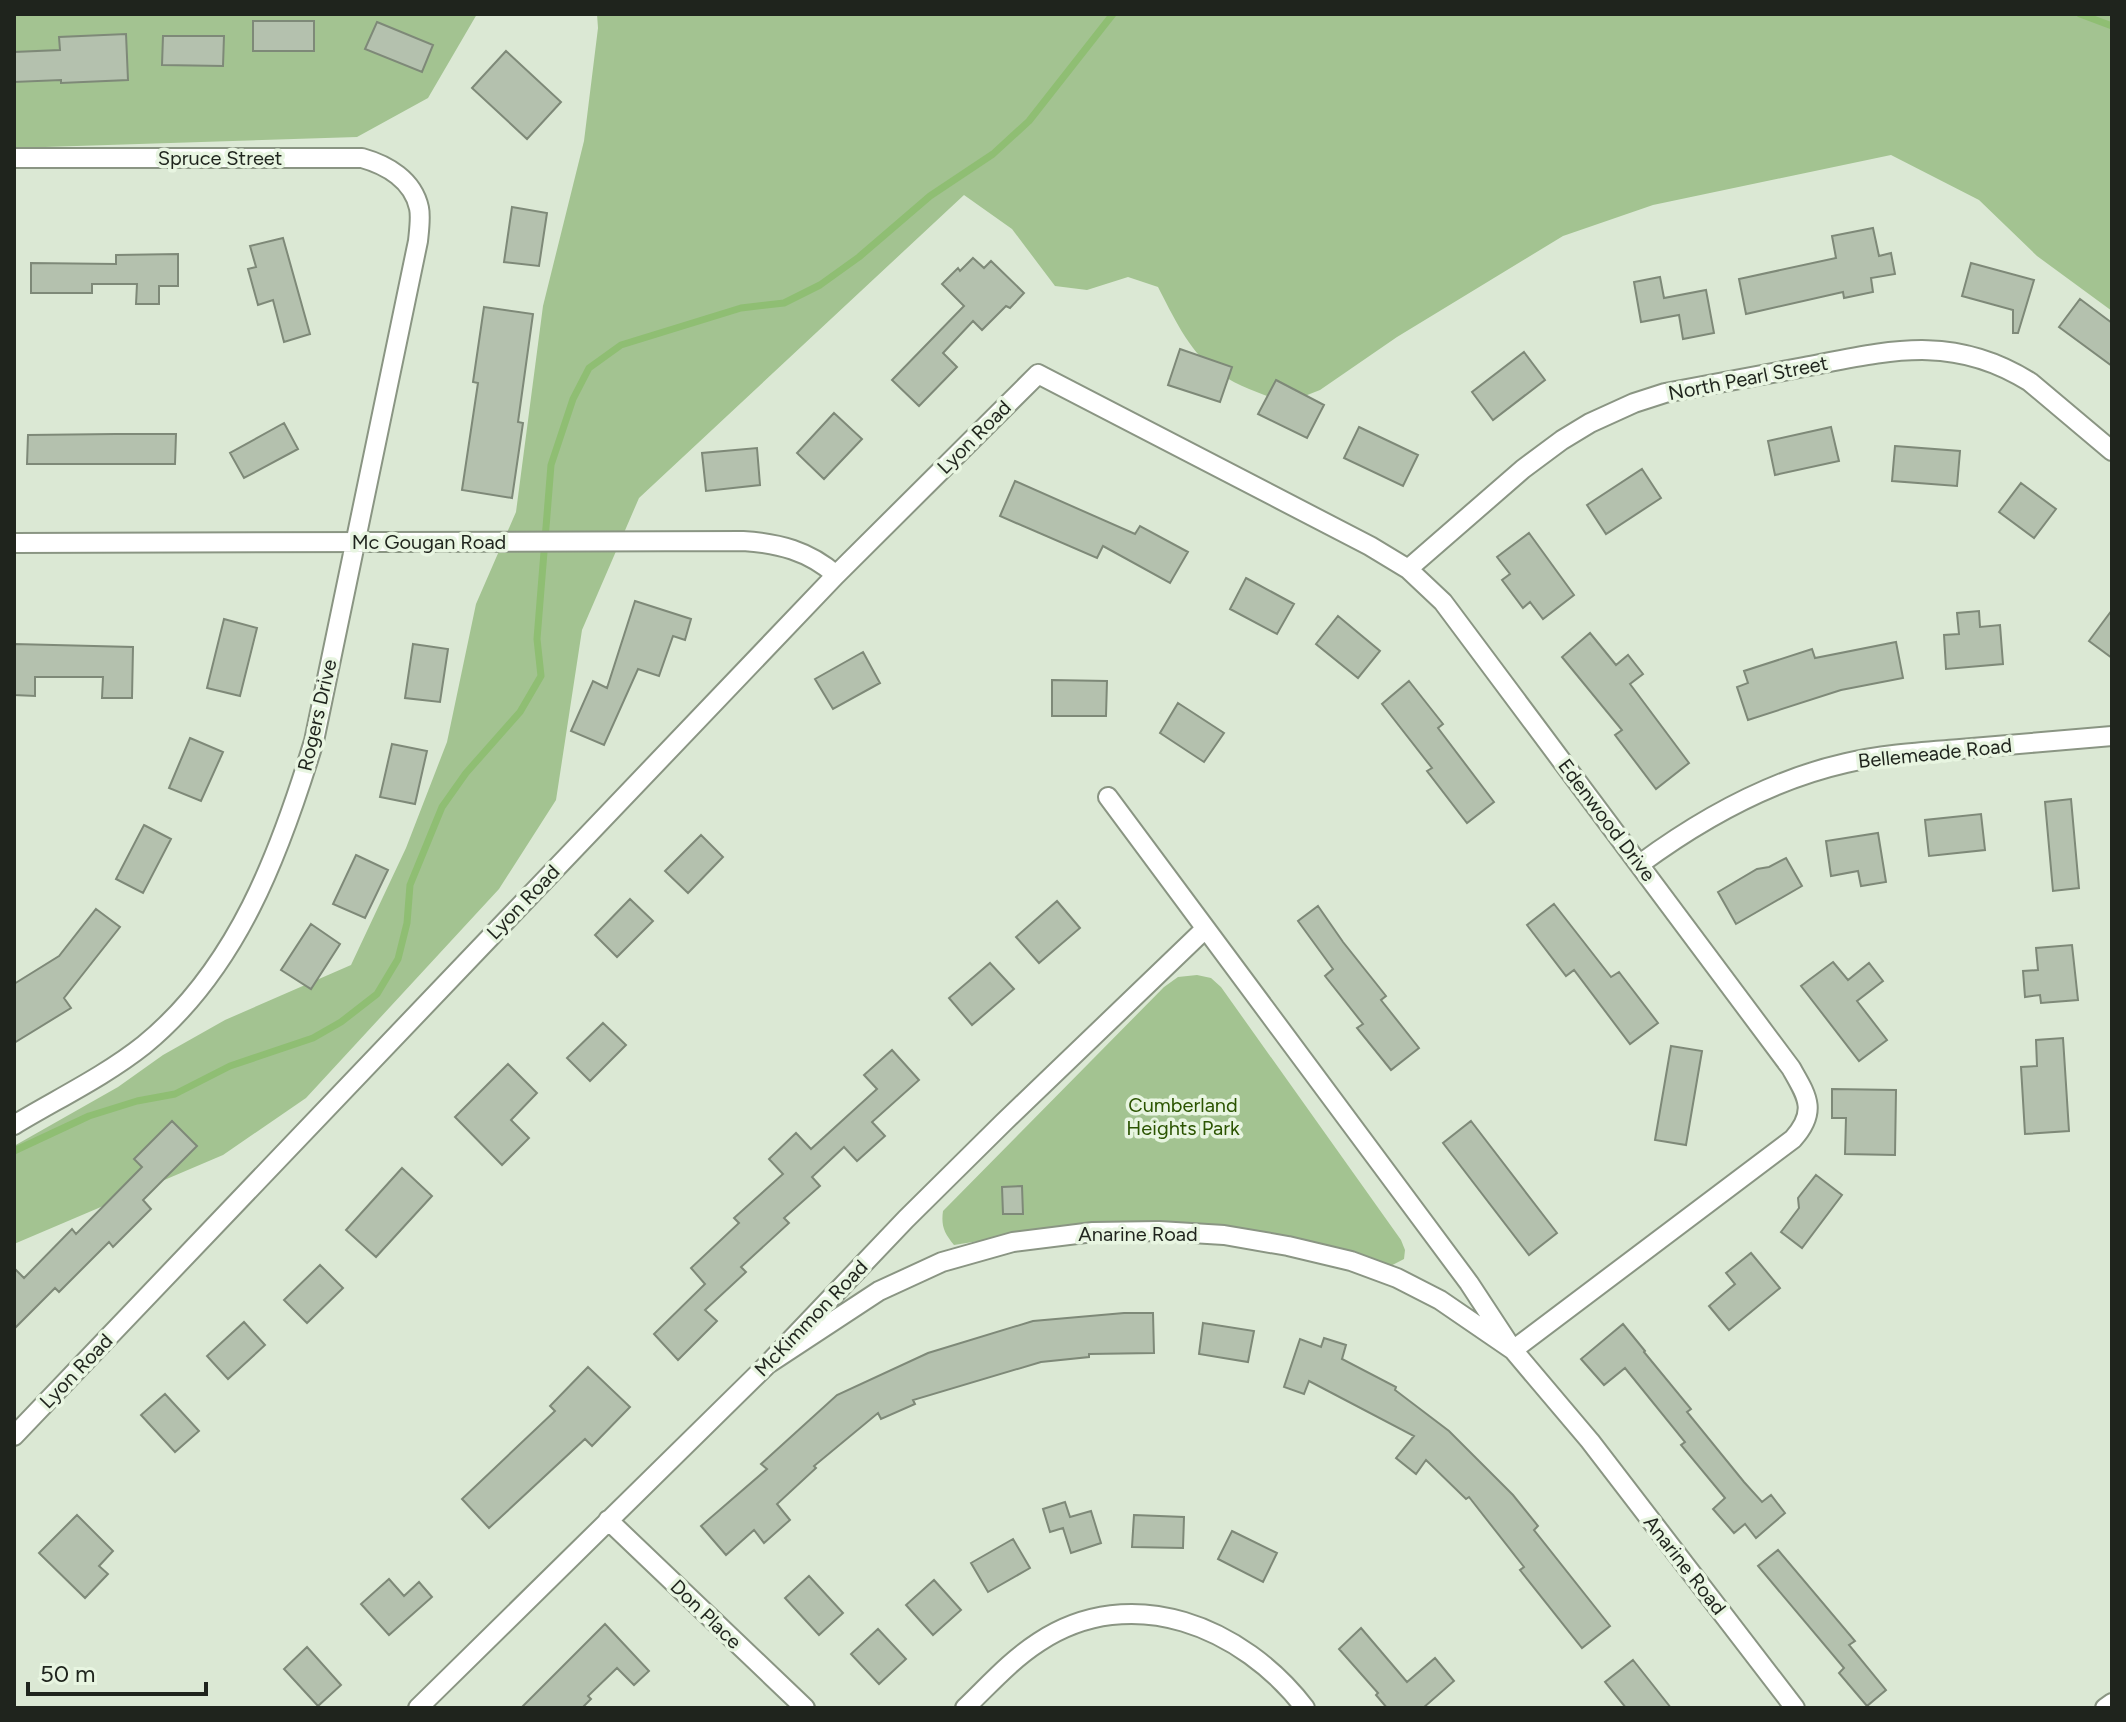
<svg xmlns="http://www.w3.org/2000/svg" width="2126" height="1722" font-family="Figtree,sans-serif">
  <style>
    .green { fill: #a3c391 }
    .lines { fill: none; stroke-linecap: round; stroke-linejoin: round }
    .stream { stroke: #8fbe73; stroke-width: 7 }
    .building { fill: #b4c1ae; stroke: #7e8978; stroke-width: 2 }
    .minor-casing { stroke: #8a9583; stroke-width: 22 }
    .minor { stroke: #fff; stroke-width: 18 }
    .labels { text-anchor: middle; stroke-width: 7; stroke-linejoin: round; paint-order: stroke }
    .street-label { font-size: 20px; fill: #1f241d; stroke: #e8f5e1 }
    .park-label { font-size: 20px; fill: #2b5401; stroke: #e8f5e1 }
  </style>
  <rect width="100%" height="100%" fill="#dbe8d4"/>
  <path class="green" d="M14,14H477L428,98L357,137L14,148Z
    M597,14H2112V311L2037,256L1979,200L1891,155L1653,205L1563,236L1397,337L1320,390L1287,403C1262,394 1235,386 1214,369C1189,351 1172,314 1158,287L1128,277L1087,290L1055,286L1012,229L964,195L639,498L582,630L556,800L499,889L306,1098L223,1155L14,1244V1146L118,1087L163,1055L225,1020L351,965L406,848L447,742L476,604L516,512L543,306L584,141L598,28Z
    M1197,975L1211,978L1221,987L1401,1240L1405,1250L1404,1259L1379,1272L1318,1247L1085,1224L954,1245C944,1233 941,1226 943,1211L1164,987L1178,977Z"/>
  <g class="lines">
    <path class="stream" d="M2080,14L2112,26
      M14,1151L89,1116L137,1101L175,1094L230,1066L313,1038L341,1022L377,994L398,959L407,923L410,885L442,807L466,773L520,712L541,676L537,639L551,465L573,399L589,368L621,345L741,308L784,303L820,285L859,257L930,196L993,154L1029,121L1113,14"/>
  </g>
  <path class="building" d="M253,21H314V51H253Z
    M377,22L433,45L422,72L365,49Z
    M126,34L128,80L61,83V80L14,82V52L60,50L59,37Z
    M163,36H224L223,66L162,65Z
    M506,51L561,102L527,139L472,88Z
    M512,207L547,213L539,266L504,262Z
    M1873,228L1879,256L1891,253L1895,274L1871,278L1873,292L1844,298L1843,292L1746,314L1739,279L1836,258L1832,236Z
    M283,238L310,334L284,342L273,300L258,305L248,269L256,267L250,246Z
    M178,254V286H159V304H136L137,284H92V293H31V263L116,264V255Z
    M973,258L984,268L991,261L1024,293L1010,308L1006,306L982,330L973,321L943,353L957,367L919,406L892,380L964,306L942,284L958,268L960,271Z
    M1971,263L2034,280L2018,333H2013V310L1962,296Z
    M1660,277L1664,298L1706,290L1714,333L1683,339L1679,315L1641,322L1634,282Z
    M2080,299L2112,323V366L2059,327Z
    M484,307L533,314L518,422L523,423L512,498L462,490L478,383L473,382Z
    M1180,349L1232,367L1220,402L1168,385Z
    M1524,352L1545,380L1493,420L1472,392Z
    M1276,380L1324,405L1307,438L1258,414Z
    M834,413L862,439L824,479L797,453Z
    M284,423L298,449L244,478L230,453Z
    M1359,427L1418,455L1403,486L1344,458Z
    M1831,427L1839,461L1775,475L1768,441Z
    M115,434H176L175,464H27L28,435Z
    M1895,446L1960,451L1957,486L1892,481Z
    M757,448L760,485L706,491L702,453Z
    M1642,469L1661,498L1606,534L1587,505Z
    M1015,481L1135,534L1140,526L1188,552L1170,583L1103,546L1097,558L1000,516Z
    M2021,483L2056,509L2034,538L1999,512Z
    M1529,533L1574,595L1543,619L1530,602L1523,608L1502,580L1510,574L1497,557Z
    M1246,578L1294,604L1277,634L1230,609Z
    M635,601L691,619L685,640L673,636L659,676L638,669L604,745L571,731L593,681L607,688Z
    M2112,610V658L2089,641Z
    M1979,611L1980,627L2000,625L2003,664L1946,669L1944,635L1959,634L1957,613Z
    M1338,616L1380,651L1358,678L1316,644Z
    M224,619L257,628L240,696L207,688Z
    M1590,633L1616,665L1628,655L1643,674L1630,684L1689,763L1656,789L1615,735L1622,730L1562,657Z
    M1896,642L1903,678L1841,690L1748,720L1737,687L1748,683L1744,671L1812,649L1815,658Z
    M14,644L133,647L132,698H102L103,677H35V696L14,695Z
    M413,644L448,649L440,702L405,698Z
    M863,652L880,683L833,709L815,679Z
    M1052,680L1107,681L1106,716H1052Z
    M1409,681L1443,724L1438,728L1494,802L1467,823L1427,771L1432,768L1382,704Z
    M1178,703L1224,733L1204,762L1160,733Z
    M190,738L223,752L201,801L169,788Z
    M392,744L427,751L415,804L380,797Z
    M2071,799L2079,888L2053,891L2045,802Z
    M1981,814L1985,850L1929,856L1925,820Z
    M144,825L171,839L143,893L116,879Z
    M1878,833L1886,882L1861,886L1858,871L1831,876L1826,841Z
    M701,835L723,857L688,893L665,871Z
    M356,855L388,870L365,918L333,904Z
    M1786,858L1802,886L1736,924L1718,892L1757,869L1769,867Z
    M630,899L653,921L617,957L595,935Z
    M1057,901L1080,928L1039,963L1016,937Z
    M1554,904L1611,977L1619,972L1658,1023L1630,1044L1574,970L1566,976L1527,925Z
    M1318,906L1343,942L1386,996L1381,1000L1419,1048L1391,1070L1357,1028L1363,1024L1325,976L1333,969L1298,921Z
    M96,909L120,927L64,998L71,1008L14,1043V984L59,956Z
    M311,924L340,944L311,989L281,970Z
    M2072,945L2078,1000L2041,1003L2040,995L2025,997L2023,971L2038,970L2036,948Z
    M1833,962L1848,980L1869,963L1883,981L1857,1001L1887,1040L1859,1061L1801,986Z
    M990,963L1014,989L972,1025L949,998Z
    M603,1023L626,1045L590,1081L567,1058Z
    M2063,1038L2069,1131L2025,1134L2021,1067L2037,1066L2036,1040Z
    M1671,1046L1702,1051L1686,1145L1655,1140Z
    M892,1050L919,1080L872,1122L885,1136L857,1161L844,1147L812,1177L820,1186L784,1218L789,1223L741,1267L746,1272L705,1310L717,1321L678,1360L654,1334L705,1284L691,1268L739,1223L734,1218L783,1174L769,1159L796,1133L811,1149L877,1089L864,1075Z
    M508,1064L537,1093L511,1120L529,1138L502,1165L455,1117Z
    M1832,1089L1896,1090L1895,1155L1845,1154L1846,1118H1832Z
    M172,1121L197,1146L143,1200L151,1209L113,1247L109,1242L59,1292L55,1288L14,1329V1268L24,1278L72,1229L76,1234L142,1167L134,1159Z
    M1471,1121L1557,1233L1529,1255L1443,1143Z
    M402,1168L432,1196L376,1257L346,1230Z
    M1816,1175L1842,1195L1802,1248L1781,1232L1799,1208L1798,1198Z
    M1022,1186L1023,1214H1003L1002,1187Z
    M1751,1253L1780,1288L1729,1330L1709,1306L1735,1284L1726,1273Z
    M320,1265L343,1288L307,1323L284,1300Z
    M1124,1313H1153L1154,1353L1089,1354V1357L1041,1362L913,1400L915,1404L881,1419L878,1413L814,1466L816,1468L777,1504L790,1520L764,1543L754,1530L726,1555L701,1526L767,1469L761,1464L837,1395L928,1353L1033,1321Z
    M244,1322L265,1345L228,1379L207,1356Z
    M1203,1323L1254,1331L1248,1362L1199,1354Z
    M1623,1324L1645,1351L1644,1352L1691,1409L1687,1412L1744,1482L1762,1502L1771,1495L1785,1513L1756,1538L1745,1524L1734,1533L1713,1509L1725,1498L1681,1445L1685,1442L1625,1368L1604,1385L1581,1359Z
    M1324,1338L1346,1345L1342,1359L1396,1387L1395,1390L1449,1431L1513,1495L1538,1526L1534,1530L1610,1626L1582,1648L1520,1570L1524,1567L1469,1497L1466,1499L1426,1460L1416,1474L1396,1458L1414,1436L1309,1381L1304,1394L1284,1387L1300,1339L1321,1347Z
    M588,1367L630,1407L592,1446L585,1439L489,1528L462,1499L555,1411L550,1406Z
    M165,1394L199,1431L175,1452L141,1415Z
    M1065,1502L1070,1517L1091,1511L1101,1543L1071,1553L1063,1528L1050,1532L1043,1509Z
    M77,1515L113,1551L99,1566L108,1574L85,1598L39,1553Z
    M1134,1515L1184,1517L1183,1548L1132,1547Z
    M1232,1531L1277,1553L1263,1582L1218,1559Z
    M1013,1539L1030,1568L988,1592L971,1563Z
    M1778,1550L1855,1641L1849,1645L1886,1690L1867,1706L1839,1673L1844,1668L1758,1566Z
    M809,1576L843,1613L819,1635L785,1598Z
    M389,1579L404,1596L419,1582L432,1597L389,1635L361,1604Z
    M934,1580L961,1610L933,1635L906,1605Z
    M605,1624L649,1671L634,1685L617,1668L588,1696L591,1699L582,1708H521Z
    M1361,1628L1407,1682L1435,1658L1454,1681L1423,1708H1387L1376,1695L1378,1693L1339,1649Z
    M878,1629L906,1659L879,1684L851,1654Z
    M307,1647L341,1685L318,1706L284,1669Z
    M1633,1660L1671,1708H1626L1605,1682Z"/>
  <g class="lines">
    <g class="minor-casing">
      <path id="minor" d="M14,158H362C387,165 413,180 419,208C421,217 419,231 418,241L314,741C280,853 237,969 144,1045C105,1076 57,1099 14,1125
        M14,543L743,541C778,543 809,551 836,575
        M1408,569L1523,469L1562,440L1590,423L1634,403L1665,393C1712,384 1758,376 1804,367C1888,351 1952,333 2030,382L2112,451
        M1640,864C1701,819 1771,780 1846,763C1883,754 1922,752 1960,749C2011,745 2061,740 2112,736
        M768,1364L879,1291L942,1262L1013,1242L1093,1232L1159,1231L1224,1235L1288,1246L1351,1261L1397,1278L1440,1300L1513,1350L1590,1441L1795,1708
        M14,1436L836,575L1038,374L1370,546L1408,569L1443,602L1791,1068C1807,1096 1818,1111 1793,1139L1513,1350L1469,1283L1108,797
        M608,1520L805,1708
        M418,1708L768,1364L906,1219L1003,1123L1205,929
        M965,1708C989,1685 1011,1660 1039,1642C1132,1581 1243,1627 1305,1708
        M2105,1708L2112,1703"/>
    </g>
    <use href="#minor" class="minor"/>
  </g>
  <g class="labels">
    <g class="street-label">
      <text x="220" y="165">Spruce Street</text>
      <text transform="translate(1748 378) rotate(-11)" y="7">North Pearl Street</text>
      <text transform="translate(974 437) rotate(-45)" y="7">Lyon Road</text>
      <text x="429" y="549">Mc Gougan Road</text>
      <text transform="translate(317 715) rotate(-77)" y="7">Rogers Drive</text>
      <text transform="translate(1935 753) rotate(-6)" y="7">Bellemeade Road</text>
      <text transform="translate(1607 820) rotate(53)" y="7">Edenwood Drive</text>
      <text transform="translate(523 902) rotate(-46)" y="7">Lyon Road</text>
      <text x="1138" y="1241">Anarine Road</text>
      <text transform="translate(811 1318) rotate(-46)" y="7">McKimmon Road</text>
      <text transform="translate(76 1371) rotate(-46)" y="7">Lyon Road</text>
      <text transform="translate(1685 1565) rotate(52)" y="7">Anarine Road</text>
      <text transform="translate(706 1614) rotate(44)" y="7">Don Place</text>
    </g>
    <g class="park-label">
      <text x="1183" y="1112">Cumberland<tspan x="1183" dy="23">Heights Park</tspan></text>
    </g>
  </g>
  <rect width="2126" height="1722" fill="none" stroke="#1f241d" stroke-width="32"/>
  <path d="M28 1682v12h178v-12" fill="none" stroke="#1f241d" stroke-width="4"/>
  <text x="40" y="1682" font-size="24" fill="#1f241d" stroke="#e8f5e1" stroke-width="6" paint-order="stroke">50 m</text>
</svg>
